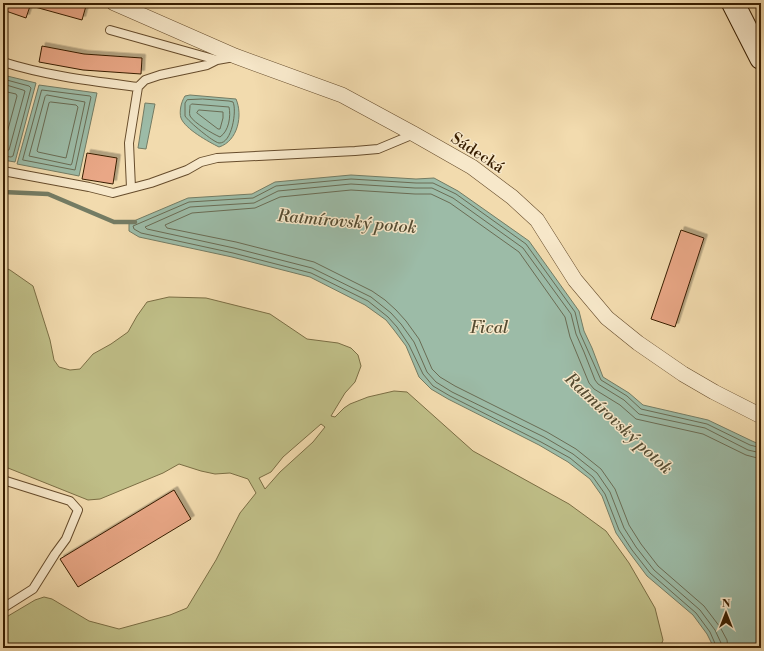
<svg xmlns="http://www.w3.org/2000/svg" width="764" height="651" font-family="'Libre Bodoni',serif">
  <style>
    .green { fill: #bfbe87; stroke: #7b6e44; fill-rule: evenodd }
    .water { fill: #9cbba7; stroke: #747c64 }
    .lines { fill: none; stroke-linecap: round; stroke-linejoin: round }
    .shore { stroke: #6a6c54; stroke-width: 1 }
    .stream { stroke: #747c64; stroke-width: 4.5 }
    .building { fill: #e9a786; stroke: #371d00; filter: url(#shadow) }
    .lane-casing { stroke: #664c2c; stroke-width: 10 }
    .street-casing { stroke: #664c2c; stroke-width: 16 }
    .secondary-casing { stroke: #371d00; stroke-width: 24 }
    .lane { stroke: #f7e8ca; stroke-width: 8 }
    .street { stroke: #f7e8ca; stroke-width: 15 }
    .secondary { stroke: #f7e8ca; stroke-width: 22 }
    .labels { text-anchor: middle; stroke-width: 3; stroke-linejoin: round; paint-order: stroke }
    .street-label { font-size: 16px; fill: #371d00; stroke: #f7e8ca }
    .water-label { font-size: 17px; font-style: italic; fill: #554c32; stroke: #f7e8ca }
  </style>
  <defs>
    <filter id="shadow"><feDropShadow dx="3.5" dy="-3.5" stdDeviation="0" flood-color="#0004"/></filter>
  </defs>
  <rect width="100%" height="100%" fill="#f2dbae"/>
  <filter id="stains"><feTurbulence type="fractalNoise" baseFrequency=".005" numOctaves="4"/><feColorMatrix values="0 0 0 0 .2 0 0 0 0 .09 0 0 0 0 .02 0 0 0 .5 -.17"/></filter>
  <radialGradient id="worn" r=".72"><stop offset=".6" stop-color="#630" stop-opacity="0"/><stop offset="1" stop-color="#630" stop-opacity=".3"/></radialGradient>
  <path class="green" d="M3,267L10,270L33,286L50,340L54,360L59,367L70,370L80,369L93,354L111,344L128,332L137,316L147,302L169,297L206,298L270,314L307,339L338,343L351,348L358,355L361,366L355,382L345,393L331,416L335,417L344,408L350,404L368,397L394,391L407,392L473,451L569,504L606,531L629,563L655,608L663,640L660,648H3V619L35,600L44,597L52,599L89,621L119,629L170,615L187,608L216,560L240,513L256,493L248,479L230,473L215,474L201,471L179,464L163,473L100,499L88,500L3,466ZM321,424L325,427L313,442L280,472L265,489L259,478L271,472L283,457Z"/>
  <path class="water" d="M3,75L36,83L15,162L3,160Z
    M39,85L97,93L79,176L17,164Z
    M190,95L236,99C243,115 238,141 219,147C209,142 185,129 181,118C179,112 181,102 185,96Z
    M145,103L155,104L146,149L138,148Z
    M351,175L416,179L434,178L458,191L529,241L579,311L584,331L592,348L603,377L629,393L643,405L708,420L752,441L761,445V648H714L707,634L693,615L647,576L629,552L616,533L602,496L590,479L568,462L539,445L448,399L431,389L419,377L406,346L394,330L386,320L365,305L310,277L232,257L139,237L129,231V223L188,198L252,194L275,182Z"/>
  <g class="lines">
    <path class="shore" d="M3,79L29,86L31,88L13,156L11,157L3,156
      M3,84L23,90L25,91L9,150L3,151
      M42,90L90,96L91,97L75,170L23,160Z
      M3,91L16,94L17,96L4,144L3,145
      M47,95L85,102L72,163L71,165L29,156L45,97Z
      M203,99L229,101L233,102C237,110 232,144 219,143C213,142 189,122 185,116V103L187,100Z
      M51,102L76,105L78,107L66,158L38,152L37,151L49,103Z
      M192,104L229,107C231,116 229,131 220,137C213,134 194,123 190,116C189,113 190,109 190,106Z
      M199,110L223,112V118L220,129H218L197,113Z
      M717,648L710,632L696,613L650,573L632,550L619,530L605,494L593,477L570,458L541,442L450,396L433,386L423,374L409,345L397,327L388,317L368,301L311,273L233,253L141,233L134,229L133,226L189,202L253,198L276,186L351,179L416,183H433L456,194L526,244L575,312L580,333L601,380L627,396L641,409L707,424L750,445L761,448
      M722,648L721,643L715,630L700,610L654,570L636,547L624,528L610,492L597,473L573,454L544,437L452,392L436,382L427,372L414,342L401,324L391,313L371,297L312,268L234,248L147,229L145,227L190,207L254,203L278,191L351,184L415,188H432L453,198L523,248L571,314L576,334L584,352L595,380L598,384L624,400L639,414L705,428L748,450L761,453
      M728,648L727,640L720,627L704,606L658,566L641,544L629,525L615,489L601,469L576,449L547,432L455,386L440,377L432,369L419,339L406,321L396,310L385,300L372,291L314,262L236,242L167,228L165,225L192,213L255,208L280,197L351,190L415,194H431L450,203L519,252L565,317L570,337L589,383L594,389L620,405L636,419L703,434L746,455L761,459"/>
    <path class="stream" d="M3,192L48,194L114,222H135"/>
  </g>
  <path class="building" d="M3,3H31L26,18L3,10Z
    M35,3H74L86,6L82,20L35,7Z
    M42,46L84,54L142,58L141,74L83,70L39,62Z
    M87,153L117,158L113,184L82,179Z
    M681,230L704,238L675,327L651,319Z
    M174,490L191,519L78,587L60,559Z"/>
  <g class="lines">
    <g class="lane-casing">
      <path id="lane" d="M110,30L217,60
        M3,62C47,76 92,81 138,87
        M3,171L89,187L113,193L151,183L187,170L201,162L217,158L355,151L378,149L414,134
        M131,188L129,143L138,87L145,80L160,75L207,65L217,60L234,57
        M3,480L70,501L78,510L66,539L55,554L33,589L3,608"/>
    </g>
    <g class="street-casing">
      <path id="street" d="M114,3L235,56L342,95L414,134L472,167L512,197L537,220L575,280L607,318L638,343L683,374L714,392L761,416"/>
    </g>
    <g class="secondary-casing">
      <path id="secondary" d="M733,3L761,58"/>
    </g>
    <use href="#lane" class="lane"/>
    <use href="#street" class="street"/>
    <use href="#secondary" class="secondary"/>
  </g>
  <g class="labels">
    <g class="street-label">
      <text transform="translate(478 152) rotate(33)" y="6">Sádecká</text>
    </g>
    <g class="water-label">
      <text transform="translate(347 221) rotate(5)" y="6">Ratmírovský potok</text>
      <text x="489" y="333">Fical</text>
      <text transform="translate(619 423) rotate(43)" y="6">Ratmírovský potok</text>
    </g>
  </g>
  <rect width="764" height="651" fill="none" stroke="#f2dbae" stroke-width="16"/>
  <rect x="4" y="4" width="756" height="643" fill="none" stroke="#371d00" stroke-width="2"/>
  <rect x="8" y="8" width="748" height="635" fill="none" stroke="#371d00"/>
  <g transform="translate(726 613)" stroke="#f7e8ca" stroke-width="3" paint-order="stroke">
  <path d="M0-3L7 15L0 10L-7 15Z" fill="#371d00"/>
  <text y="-6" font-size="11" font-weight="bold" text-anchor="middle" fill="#371d00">N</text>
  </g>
  <rect width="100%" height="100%" filter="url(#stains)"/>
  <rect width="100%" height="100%" fill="url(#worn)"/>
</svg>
